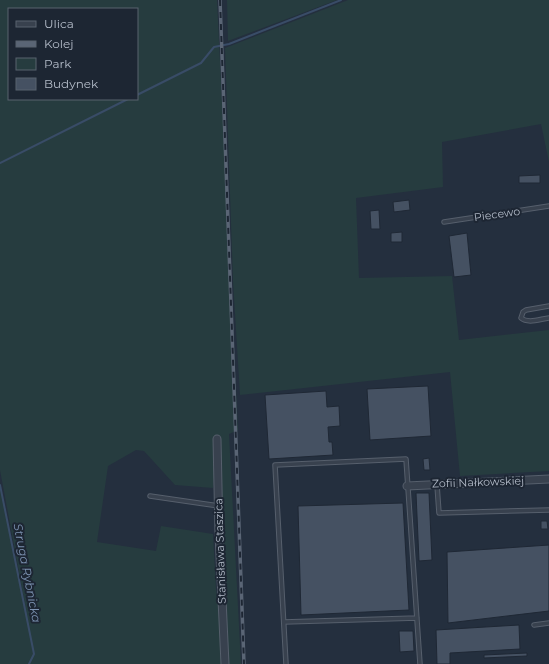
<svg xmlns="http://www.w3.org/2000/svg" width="549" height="664" font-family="Montserrat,sans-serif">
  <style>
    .green { fill: #263c3f; fill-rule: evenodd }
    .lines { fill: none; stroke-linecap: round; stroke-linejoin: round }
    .stream { stroke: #394c67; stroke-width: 2 }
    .building { fill: #455162; stroke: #1f2835 }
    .lane-casing { stroke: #565f6c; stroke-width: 5.5 }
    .street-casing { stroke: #565f6c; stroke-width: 9 }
    .lane { stroke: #38414e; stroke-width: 3.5 }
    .street { stroke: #38414e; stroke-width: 7 }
    .rail-casing { stroke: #5a6575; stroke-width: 3.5 }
    .rail { stroke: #1d2633; stroke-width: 2; stroke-dasharray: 6; stroke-linecap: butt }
    .labels { text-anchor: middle; stroke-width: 4; stroke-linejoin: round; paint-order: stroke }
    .street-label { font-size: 11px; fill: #b4bcc9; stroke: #1d2633 }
    .water-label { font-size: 12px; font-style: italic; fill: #7c92b1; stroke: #1d2633 }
  </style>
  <rect width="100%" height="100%" fill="#242f3e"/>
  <path class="green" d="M0,0H217L238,430L229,434L241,664H0V485L27,615L0,470ZM9,9H137V99H9ZM217,444L225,661L216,589L213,534L161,526L156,551L97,542L108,466L136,450L144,451L175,485L213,488Z
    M227,0H337L228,41Z
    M348,0H549V162L541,124L442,142L443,187L356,198L359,278L452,276L459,340L549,330V471L460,476L450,372L240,395L233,281L225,48Z"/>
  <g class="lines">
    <path class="stream" d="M137,95L201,63L214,47L229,44L341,0
      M0,163L128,99
      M0,485L34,654L29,664"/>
  </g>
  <path class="building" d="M540,175V183H519V176Z
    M409,200L410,210L394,212L393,202Z
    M379,210L380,229H371L370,211Z
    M402,232V242H391V233Z
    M467,233L471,275L454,277L449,236Z
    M428,386L431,436L370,440L367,389Z
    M326,391L327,407L339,406L340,426L328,427L329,442H332L333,455L269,459L265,395Z
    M429,458L430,470H424L423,459Z
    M416,493H429L432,560L419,561Z
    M403,503L409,610L301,615L298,506Z
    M541,521H547L548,529H541Z
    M549,545V611L448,623L447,552Z
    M519,625L520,649L450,653V664H437L436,630Z
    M399,631H413L414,651L400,652Z
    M527,653V656L484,658V655Z"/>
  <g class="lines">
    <g class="lane-casing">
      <path id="lane" d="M444,222L549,206
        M549,306L526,310L523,312L521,318C528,324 540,319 549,318
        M437,485L439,513L549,510
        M150,496L219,506
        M284,622L417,618
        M534,625L549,623
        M286,664L275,465L406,459L420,664"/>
    </g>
    <g class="street-casing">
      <path id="street" d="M217,439L219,534L225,664
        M407,486L549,479"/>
    </g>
    <use href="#lane" class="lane"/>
    <use href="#street" class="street"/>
    <g class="rail-casing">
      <path id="rail" d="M220,0L244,664"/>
    </g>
    <use href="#rail" class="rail"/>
  </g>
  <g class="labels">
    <g class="street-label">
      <text transform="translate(497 214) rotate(-8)" y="4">Piecewo</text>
      <text transform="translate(478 482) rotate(-2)" y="4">Zofii Nałkowskiej</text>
      <text transform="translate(220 551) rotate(-92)" y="4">Stanisława Staszica</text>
    </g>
    <g class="water-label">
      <text transform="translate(27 573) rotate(79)" y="4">Struga Rybnicka</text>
    </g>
  </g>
  <rect x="8" y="8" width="130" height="92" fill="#1d2633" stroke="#59626f"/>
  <rect x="16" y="21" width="20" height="6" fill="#38414e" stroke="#59626f"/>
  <text x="44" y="28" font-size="12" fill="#b4bcc9">Ulica</text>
  <rect x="16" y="41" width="20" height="6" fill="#5a6575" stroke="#59626f"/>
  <text x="44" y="48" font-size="12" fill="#b4bcc9">Kolej</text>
  <rect x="16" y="58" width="20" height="12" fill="#263c3f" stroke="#59626f"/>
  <text x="44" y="68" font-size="12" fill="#b4bcc9">Park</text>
  <rect x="16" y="78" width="20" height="12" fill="#455162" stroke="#59626f"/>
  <text x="44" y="88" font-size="12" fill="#b4bcc9">Budynek</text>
</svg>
